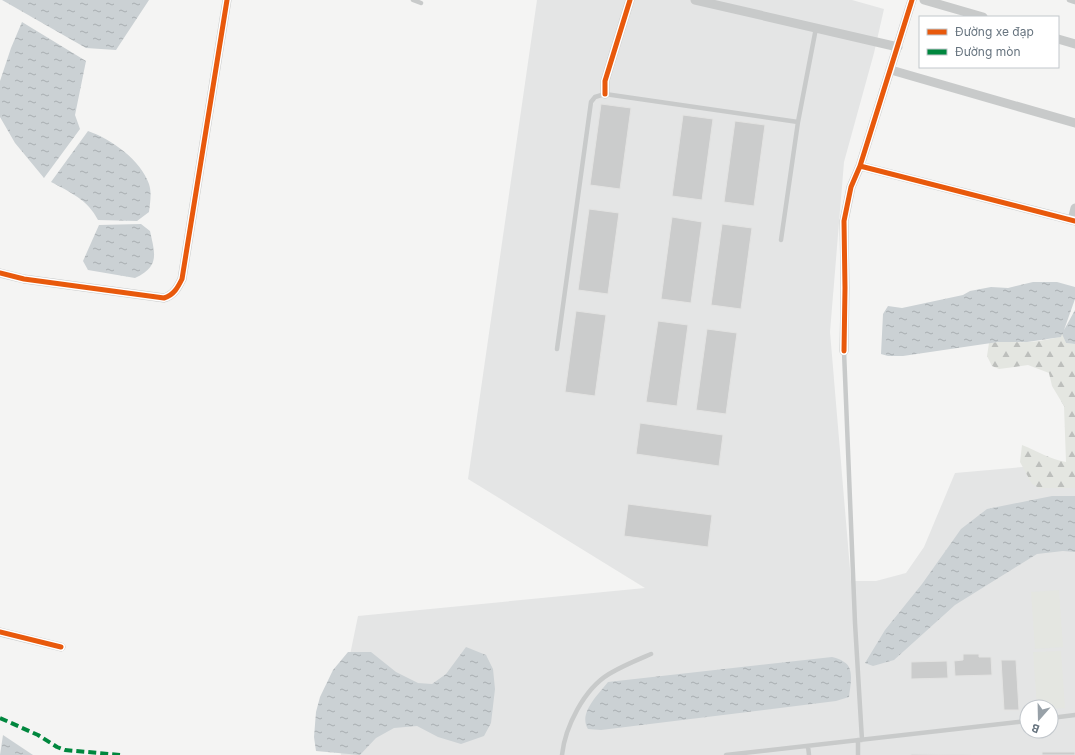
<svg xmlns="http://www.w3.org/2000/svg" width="1075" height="755" font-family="Inter,sans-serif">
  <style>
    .built { fill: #e4e5e5; fill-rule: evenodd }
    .forest { fill: url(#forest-firs) }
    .pitch { fill: #e4e6e1 }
    .water { fill: url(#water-ripples) }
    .building { fill: #cbcccc; stroke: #e3e3e2 }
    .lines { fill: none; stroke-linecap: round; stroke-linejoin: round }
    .lane { stroke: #c8caca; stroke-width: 4.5 }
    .street { stroke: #c8caca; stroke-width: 9 }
    .quiet { stroke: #00873e; stroke-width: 4; stroke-dasharray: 8 4; stroke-linecap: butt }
    .cycleway-casing { stroke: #fff; stroke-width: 8 }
    .cycleway { stroke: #e8590c; stroke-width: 5 }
  </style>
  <defs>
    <pattern id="forest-firs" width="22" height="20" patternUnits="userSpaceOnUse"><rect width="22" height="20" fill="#e4e6e1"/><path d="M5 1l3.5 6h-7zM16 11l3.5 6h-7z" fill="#bdbfbc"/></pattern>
    <pattern id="water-ripples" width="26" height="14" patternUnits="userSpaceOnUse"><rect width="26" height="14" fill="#cbd1d4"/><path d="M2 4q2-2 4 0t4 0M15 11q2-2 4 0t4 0" fill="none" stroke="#a9aeb1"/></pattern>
  </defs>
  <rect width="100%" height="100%" fill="#f4f4f3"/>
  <path class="built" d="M537,0H852L884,9L874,53L844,162L830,332L851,581H876L906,573L924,547L955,473L1023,467L1075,470V755H341L336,723L358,616L645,588L468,479ZM1027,707H1051V731H1027Z"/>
  <path class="forest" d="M1062,333L1066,343L1075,344V488H1039L1032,484L1020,462L1022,445C1037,451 1050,459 1066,462L1064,406L1052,386L1049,373L1028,365L999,369L992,366L987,356L989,343C1001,341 1014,343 1026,342C1038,342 1049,339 1060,337Z"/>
  <path class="pitch" d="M1059,590L1063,647L1035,649L1031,592Z
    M1061,651L1065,708L1051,709V707H1037L1033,652Z"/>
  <path class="water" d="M2,0H149L116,50L86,48Z
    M22,22L86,61L75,115L80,129L44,178L15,143L0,117V81L11,48Z
    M88,131C111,139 141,160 149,184C152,193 150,203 149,212L137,221L98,220C88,200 70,192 51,182Z
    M141,224L150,231C155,254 160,266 135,278L88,270L83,261L99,225Z
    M1033,282H1057L1075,287V299L1064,330L1075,310V344L1066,343L1062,334L1061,337L1027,342H998L903,356H888L881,354L883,314L888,306L902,308L963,295L970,291L991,287L1008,288Z
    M1052,496H1075V552L1063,551L1037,554L955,605L894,660L873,666L865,663L885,630L922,584L961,529L987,509Z
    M466,647L486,655L493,669L495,689L491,723L484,736L461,744L438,737L417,726L394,728L376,738L360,755L316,751L314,737L316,712L320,697L333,670L348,652H371L396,672L418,683L432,684L446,674Z
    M832,657C836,658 840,659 844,662C855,668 850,687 849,697L836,701L601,730L588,729C578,713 598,695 608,682Z
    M3,735L33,755H0Z"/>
  <path class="building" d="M601,104L631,108L620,189L590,185Z
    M683,115L713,119L702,200L672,196Z
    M735,121L765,125L754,206L724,202Z
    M589,209L619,213L608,294L578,290Z
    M672,217L702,222L691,303L661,299Z
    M722,224L752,228L741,309L711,305Z
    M576,311L606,315L595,396L565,392Z
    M658,321L688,325L677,406L646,402Z
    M707,329L737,333L726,414L696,410Z
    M640,423L723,435L719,466L636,454Z
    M628,504L712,515L708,547L624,536Z
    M963,654H979V657H991L992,675L955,676L954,661L963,660Z
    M1001,660H1016L1019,710H1004Z
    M947,661L948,678L911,679V662Z
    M1042,752H1075V755H1042Z
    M911,754L971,755H911Z"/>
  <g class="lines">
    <path class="lane" d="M413,0L421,3
      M1069,0L1075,2
      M781,240L798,122L816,28
      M557,349L591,102L595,97L605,94L798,122
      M844,351L855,623L862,740
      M1051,718L1075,715
      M808,746L809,755
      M562,755C565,727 584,689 609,674C622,666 637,660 651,654
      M726,755L1027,721
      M858,755V740"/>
    <path class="street" d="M695,0L898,47
      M924,0L983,17
      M1058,39L1075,44
      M891,70L1075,123
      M605,94V81L630,0
      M860,166L1075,221
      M1072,220L1075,208
      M0,273L24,279L164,298C174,295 178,287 182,279L227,0
      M844,351L845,288L844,221L851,187L860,166L912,0
      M0,632L61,647"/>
    <path class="quiet" d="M0,718L38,735L57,747L65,750L120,755"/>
    <g class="cycleway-casing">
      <path id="cycleway" d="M605,94V81L630,0
        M860,166L1075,221
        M0,273L24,279L164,298C174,295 178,287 182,279L227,0
        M844,351L845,288L844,221L851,187L860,166L912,0
        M0,632L61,647"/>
    </g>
    <use href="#cycleway" class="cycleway"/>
  </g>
  <rect x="919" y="16" width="140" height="52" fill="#ffffff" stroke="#c2c7cc"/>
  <rect x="927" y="29" width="20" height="6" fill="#e8590c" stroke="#c2c7cc"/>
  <text x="955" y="36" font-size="12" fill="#67747f">Đường xe đạp</text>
  <rect x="927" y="49" width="20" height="6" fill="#00873e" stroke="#c2c7cc"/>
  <text x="955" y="56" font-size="12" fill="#67747f">Đường mòn</text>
  <g transform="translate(1039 719) rotate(200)"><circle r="19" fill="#ffffff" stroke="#c2c7cc"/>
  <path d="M0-3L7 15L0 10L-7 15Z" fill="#98a1a8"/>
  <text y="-6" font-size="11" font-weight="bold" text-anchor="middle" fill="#67747f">B</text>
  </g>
</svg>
